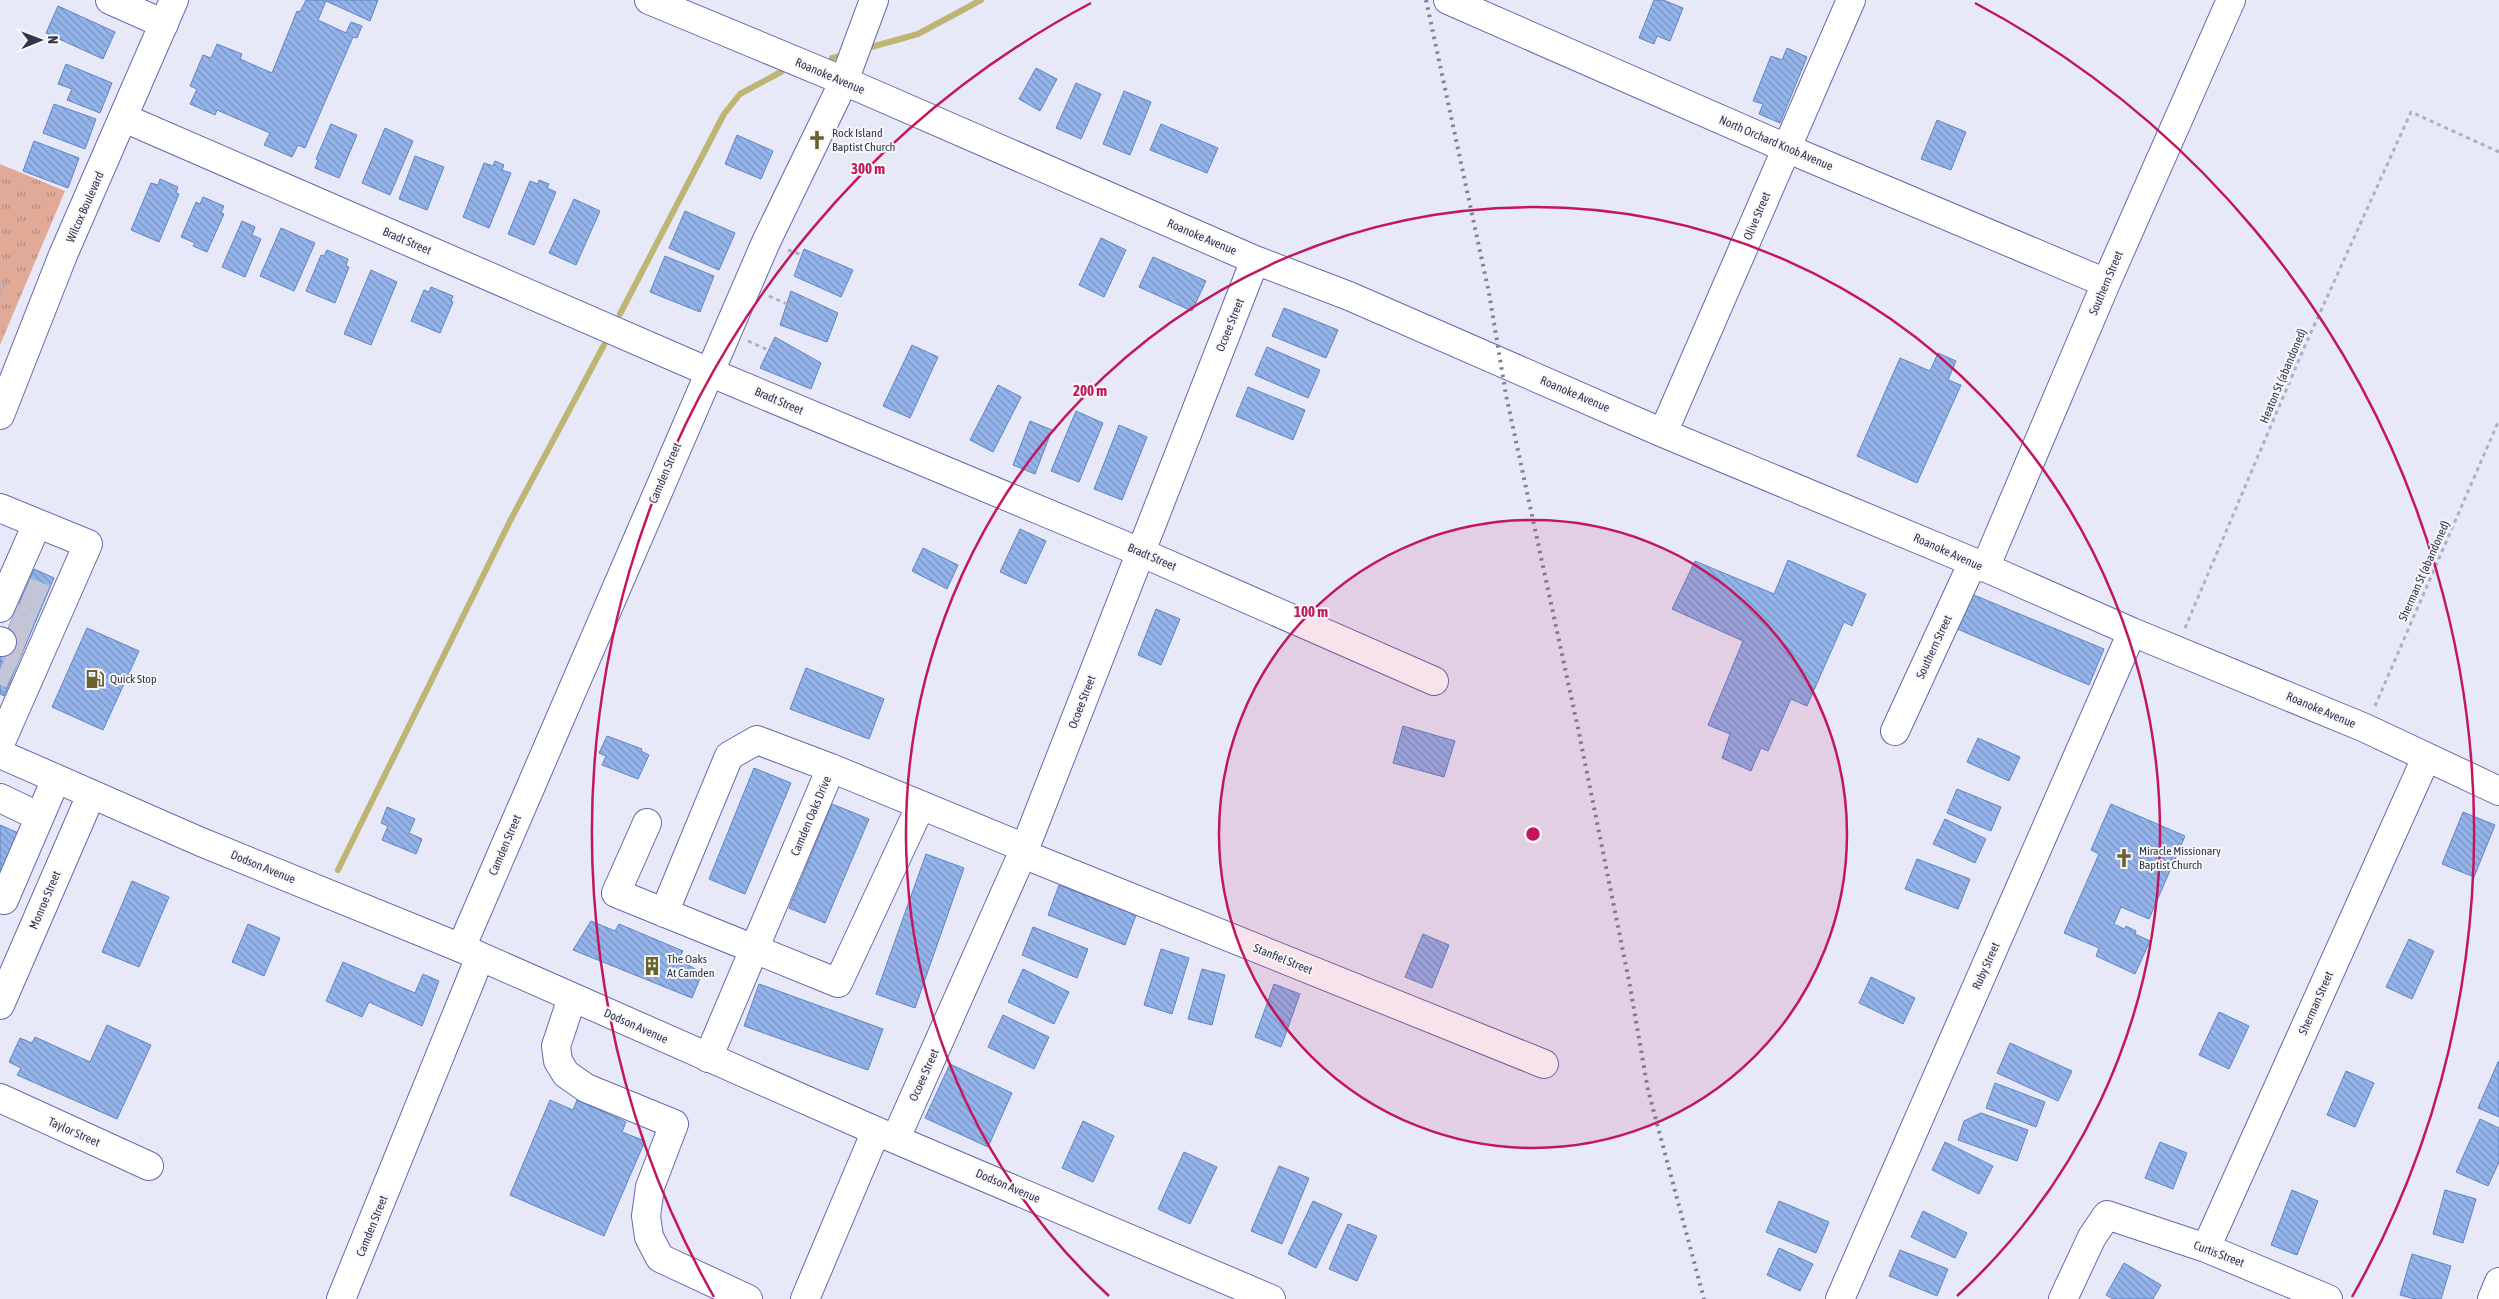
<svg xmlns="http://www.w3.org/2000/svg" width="2499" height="1299" font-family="'Asap Condensed',sans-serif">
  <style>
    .park { fill: url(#park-tufts) }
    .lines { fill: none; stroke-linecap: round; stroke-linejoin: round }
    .stream { stroke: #beb473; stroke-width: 6 }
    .building { fill: url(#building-back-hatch); stroke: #6085c4 }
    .minor-tunnel { stroke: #c3c5d7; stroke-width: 28; stroke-dasharray: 28 14; stroke-linecap: butt }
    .minor-casing { stroke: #6669ac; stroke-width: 30 }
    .major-casing { stroke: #6669ac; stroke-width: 30 }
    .path { stroke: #adafc3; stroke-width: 3; stroke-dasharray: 4 4; stroke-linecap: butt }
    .minor { stroke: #fff; stroke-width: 28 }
    .major { stroke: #fff; stroke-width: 28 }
    .rail { stroke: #7f8199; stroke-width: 4; stroke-dasharray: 2.5 5; stroke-linecap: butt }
    .ring { fill: none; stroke: #c2185b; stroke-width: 2.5 }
    .labels { text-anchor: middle; stroke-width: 4; stroke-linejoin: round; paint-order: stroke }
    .street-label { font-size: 12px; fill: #333553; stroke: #f7f7f7 }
    .poi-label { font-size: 12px; fill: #333553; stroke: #f7f7f7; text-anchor: start }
    .centre { fill: #c2185b; stroke: #f7f7f7; stroke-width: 2.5 }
    .ring-label { font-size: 15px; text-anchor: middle; font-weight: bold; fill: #c2185b; stroke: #f7f7f7; stroke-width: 4; stroke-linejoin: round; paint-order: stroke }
  </style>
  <defs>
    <pattern id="park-tufts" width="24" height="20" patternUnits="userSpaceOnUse" patternTransform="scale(1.25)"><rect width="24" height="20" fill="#e0aa97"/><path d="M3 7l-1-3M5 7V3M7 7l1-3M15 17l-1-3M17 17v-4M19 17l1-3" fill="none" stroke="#b68b7e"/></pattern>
    <pattern id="building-back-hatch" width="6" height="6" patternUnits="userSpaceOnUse" patternTransform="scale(1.25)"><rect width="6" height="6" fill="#94b4eb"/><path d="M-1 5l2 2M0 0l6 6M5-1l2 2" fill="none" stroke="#7993c1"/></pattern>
  </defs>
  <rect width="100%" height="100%" fill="#e7e9f8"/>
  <path class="park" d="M0,164L65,191L0,345Z"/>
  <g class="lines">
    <path class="stream" d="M864,49L918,34L981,0
      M832,58L845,55
      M620,314L724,114L740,94L781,72
      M338,870L510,521L604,345"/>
  </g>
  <path class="building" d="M306,0H378L370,21L326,1L318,20L346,33L351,22L362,26L357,38L353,37L305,148L298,145L292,157L264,145L270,133L217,110L215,115L190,104L197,89L190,86L203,55L211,58L217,44L242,54L240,59L272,73L297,11L300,12Z
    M1654,0H1663L1683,8L1670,41L1657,36L1654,44L1639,38Z
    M58,6L115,32L103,59L46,33Z
    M1787,48L1807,57L1780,123L1759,114L1763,104L1753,101L1771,56L1782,60Z
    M66,64L112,83L100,113L67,100L72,89L58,84Z
    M1036,68L1057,79L1040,111L1019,99Z
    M1076,83L1101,94L1081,139L1056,128Z
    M1124,91L1151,102L1130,155L1103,144Z
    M54,104L96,119L85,149L43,133Z
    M1937,120L1966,132L1951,170L1921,159Z
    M331,124L357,135L339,178L315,168L318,160L316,159Z
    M1161,124L1218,148L1207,173L1150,150Z
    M385,128L413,141L390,195L362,183Z
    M737,135L773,151L761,179L725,164Z
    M34,141L79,158L68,188L23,171Z
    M415,156L444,167L427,210L399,199Z
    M495,161L504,165L502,170L511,173L489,228L463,217L484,163L493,166Z
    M160,179L178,187L176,193L179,194L159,242L131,230L151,183L158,185Z
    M539,180L549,184L547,188L556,192L534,245L508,234L530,181L538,184Z
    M203,197L224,206L221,213L224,214L207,252L193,246L195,243L181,237L196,202L200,204Z
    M574,199L600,211L576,265L549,253Z
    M685,211L735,233L719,270L669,248Z
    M242,221L255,227L252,235L261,239L245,277L222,267Z
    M281,228L315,243L294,291L260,276Z
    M1101,238L1126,250L1104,297L1079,285Z
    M804,249L853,270L841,297L794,276Z
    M327,250L348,259L346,266L349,267L335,303L306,291L321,255L324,256Z
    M665,256L714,276L700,312L650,292Z
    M1153,257L1206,281L1192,311L1139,287Z
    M371,270L397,282L371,345L344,334Z
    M431,287L453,296L451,301L453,302L440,333L411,321L424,290L429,292Z
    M791,291L838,313L827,342L780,325Z
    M1284,308L1338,330L1326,358L1272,336Z
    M775,337L821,363L811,389L760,368Z
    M912,345L938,357L910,418L883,406Z
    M1267,347L1320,370L1308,398L1255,375Z
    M1938,353L1956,361L1948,380L1961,385L1917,483L1857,456L1900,358L1930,371Z
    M998,385L1021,397L993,452L970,440Z
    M1248,387L1305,410L1293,440L1236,416Z
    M1076,411L1103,423L1079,482L1051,471Z
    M1030,421L1052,430L1035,474L1013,465Z
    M1119,425L1147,437L1122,500L1094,489Z
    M1020,529L1046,541L1026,584L1000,572Z
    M923,548L958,565L947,589L912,571Z
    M1788,560L1866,594L1852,626L1844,622L1807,706L1791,699L1768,751L1761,748L1751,771L1722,758L1730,734L1708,725L1743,641L1672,609L1695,561L1774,594Z
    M34,569L54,578L4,696L0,694V647Z
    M1969,593L2104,649L2089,685L1955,628Z
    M1156,609L1180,619L1161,665L1138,655Z
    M87,628L139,651L103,730L52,707Z
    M806,668L884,699L869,739L790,709Z
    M1403,726L1455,741L1444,777L1393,763Z
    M607,736L642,749L641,751L649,755L638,779L602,765L606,756L599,753Z
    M1978,738L2020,757L2009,781L1967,762Z
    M754,768L791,783L745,894L709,879Z
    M1957,789L2001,807L1991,831L1947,813Z
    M832,804L869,819L825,923L789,908Z
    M2111,804L2185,836L2149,919L2121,907L2114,924L2124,929L2126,926L2136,931L2135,934L2150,941L2135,974L2096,956L2099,948L2064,933L2099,854L2091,850Z
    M387,807L415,819L409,833L422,839L416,854L382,840L388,826L381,823Z
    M2463,812L2495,825L2474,877L2442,864Z
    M1945,819L1986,839L1975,863L1933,844Z
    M0,825L23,835L0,882Z
    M926,854L964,868L915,1008L876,994Z
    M1917,859L1970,879L1958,909L1905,889Z
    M132,881L169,897L139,967L102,952Z
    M1059,885L1136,915L1125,945L1048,915Z
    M591,921L615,931L619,924L683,951L678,959L702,973L692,998L573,950Z
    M248,924L280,938L264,976L232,962Z
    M1033,927L1088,949L1077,978L1022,955Z
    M1423,934L1449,945L1432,988L1405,977Z
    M2409,939L2434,951L2412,999L2386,987Z
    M1161,949L1189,958L1172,1014L1144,1005Z
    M343,962L415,993L423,974L439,981L422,1026L369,1002L362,1017L326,1001Z
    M1023,969L1069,992L1054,1024L1008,1002Z
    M1202,969L1225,975L1212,1025L1188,1019Z
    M1871,977L1915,998L1903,1024L1859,1003Z
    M759,984L883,1029L868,1070L744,1026Z
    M1274,984L1300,994L1281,1047L1255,1037Z
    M2219,1012L2249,1026L2229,1069L2199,1055Z
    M1003,1015L1049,1037L1034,1069L988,1047Z
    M107,1025L151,1045L117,1119L17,1075L21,1068L9,1062L20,1038L32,1043L35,1037L90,1062Z
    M2010,1043L2072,1071L2058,1101L1997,1073Z
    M2498,1062H2499V1117L2478,1108Z
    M950,1064L1012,1093L988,1147L925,1118Z
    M2346,1071L2374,1083L2355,1127L2327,1115Z
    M1995,1083L2045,1102L2036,1127L1986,1108Z
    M550,1100L573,1110L577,1100L626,1122L622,1132L645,1141L604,1236L510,1195Z
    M1981,1113L2028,1130L2017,1161L1958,1140L1964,1121Z
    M2480,1119L2499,1128V1162L2488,1186L2456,1172Z
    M1083,1121L1114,1136L1093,1182L1062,1168Z
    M1945,1142L1993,1166L1979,1194L1932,1170Z
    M2160,1142L2187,1153L2173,1189L2145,1178Z
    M1184,1152L1217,1167L1190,1224L1158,1209Z
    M1279,1166L1309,1178L1282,1244L1251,1231Z
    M2292,1190L2318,1201L2297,1255L2271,1245Z
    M2445,1190L2476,1199L2463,1243L2433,1234Z
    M1313,1201L1342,1214L1316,1268L1288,1254Z
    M1779,1201L1829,1222L1816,1253L1766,1232Z
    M1923,1211L1967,1233L1955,1258L1911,1237Z
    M1348,1224L1377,1236L1357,1281L1329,1269Z
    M1779,1248L1813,1264L1800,1291L1767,1275Z
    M1900,1250L1948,1269L1937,1296L1889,1276Z
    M2412,1254L2451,1266L2441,1299H2415L2400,1295Z
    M2124,1263L2161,1285L2153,1299H2113L2106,1295Z"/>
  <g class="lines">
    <path class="minor-tunnel" d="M25,591L44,599
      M13,617L33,625
      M2,642L23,650
      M0,669L12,675"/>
    <g class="minor-casing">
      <path id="minor" d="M110,0L164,24
        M649,0L844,81L1255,260L1349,296L1663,433L1973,562L2132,632L2365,728L2499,791
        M1448,0L1786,148L2106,283
        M124,118L709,372L1140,552L1434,681
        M1663,433L1851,0
        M0,508L88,544L0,744
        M1985,568L2106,283L2231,0
        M0,608L37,524
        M0,641L2,642
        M1895,731L1973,562
        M0,798L38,816
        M647,823L616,893L838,983L921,805
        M1023,854L1544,1064
        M0,898L4,900L56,779
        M664,913L729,756L757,740L831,768
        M461,948L766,242L844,81L874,0
        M572,998L556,1046L558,1061L566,1074L586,1088L674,1124L650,1187L646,1216L649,1237L660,1258L748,1299
        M0,1005L91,795
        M708,1058L831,768L1025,848
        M0,1098L149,1166
        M896,1138L1025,848L1255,260
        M2206,1248L2426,758
        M341,1299L480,957
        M805,1299L876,1131
        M1840,1299L2132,632
        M2063,1299L2092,1237L2107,1215L2206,1248L2328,1299
        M2492,1299L2499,1282"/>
    </g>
    <g class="major-casing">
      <path id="major" d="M0,415L63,255L174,0
        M0,754L201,842L461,948L876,1131L1271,1299"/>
    </g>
    <path class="path" d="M788,250L802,255
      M0,295L6,282
      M769,296L787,304
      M748,341L768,350
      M2185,628L2304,348L2411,112L2499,152
      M2375,706L2499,420"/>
    <use href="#minor" class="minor"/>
    <use href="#major" class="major"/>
    <path class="rail" d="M1426,0L1489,293L1506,395L1579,733L1629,981L1648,1090L1704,1299"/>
  </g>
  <circle cx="1533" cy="834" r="314" fill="#c2185b" fill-opacity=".12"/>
  <g class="ring">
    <circle cx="1533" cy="834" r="314"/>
    <path d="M1109 1296A627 627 0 1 1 1957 1296"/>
    <path d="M714 1297A941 941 0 0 1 1091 3M1975 3A941 941 0 0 1 2352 1297"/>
  </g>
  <defs>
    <g id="church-bare" transform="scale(1.5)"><path d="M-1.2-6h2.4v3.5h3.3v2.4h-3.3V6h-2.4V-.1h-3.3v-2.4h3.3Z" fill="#69622e" stroke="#f7f7f7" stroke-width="2.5" paint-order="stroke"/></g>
    <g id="fuel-bare" transform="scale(1.5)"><path d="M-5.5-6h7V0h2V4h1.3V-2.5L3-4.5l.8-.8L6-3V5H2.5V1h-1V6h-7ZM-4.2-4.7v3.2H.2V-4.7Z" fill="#69622e" stroke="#f7f7f7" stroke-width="2.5" paint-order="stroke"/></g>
    <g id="building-bare" transform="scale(1.5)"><path d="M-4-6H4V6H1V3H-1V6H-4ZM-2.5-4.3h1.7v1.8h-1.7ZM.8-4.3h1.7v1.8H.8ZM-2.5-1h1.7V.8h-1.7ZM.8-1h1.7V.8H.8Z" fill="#69622e" stroke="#f7f7f7" stroke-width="2.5" paint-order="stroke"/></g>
  </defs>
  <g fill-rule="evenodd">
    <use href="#church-bare" x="817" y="140"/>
    <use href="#fuel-bare" x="95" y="679"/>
    <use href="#church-bare" x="2124" y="858"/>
    <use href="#building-bare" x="652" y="966"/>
  </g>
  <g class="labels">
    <g class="street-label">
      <text transform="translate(830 76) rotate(23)" y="4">Roanoke Avenue</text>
      <text transform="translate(1776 143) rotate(23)" y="4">North Orchard Knob Avenue</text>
      <text transform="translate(85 207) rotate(-66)" y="4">Wilcox Boulevard</text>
      <text transform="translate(1757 216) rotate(-67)" y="4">Olive Street</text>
      <text transform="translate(1202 237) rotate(23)" y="4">Roanoke Avenue</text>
      <text transform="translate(407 241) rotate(23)" y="4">Bradt Street</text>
      <text transform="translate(2106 283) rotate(-67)" y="4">Southern Street</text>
      <text transform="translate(1230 325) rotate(-68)" y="4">Ocoee Street</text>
      <text transform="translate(2283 376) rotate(-67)" y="4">Heaton St (abandoned)</text>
      <text transform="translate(1575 394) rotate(23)" y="4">Roanoke Avenue</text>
      <text transform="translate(779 401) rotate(23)" y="4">Bradt Street</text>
      <text transform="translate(665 473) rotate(-67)" y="4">Camden Street</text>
      <text transform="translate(1948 552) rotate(24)" y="4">Roanoke Avenue</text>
      <text transform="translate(1152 557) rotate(23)" y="4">Bradt Street</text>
      <text transform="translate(2424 571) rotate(-66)" y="4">Sherman St (abandoned)</text>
      <text transform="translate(1934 647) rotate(-65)" y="4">Southern Street</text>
      <text transform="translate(1082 702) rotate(-69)" y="4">Ocoee Street</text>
      <text transform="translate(2321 710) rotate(23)" y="4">Roanoke Avenue</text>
      <text transform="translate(811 816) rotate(-67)" y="4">Camden Oaks Drive</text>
      <text transform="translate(505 845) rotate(-67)" y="4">Camden Street</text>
      <text transform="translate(263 867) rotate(22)" y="4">Dodson Avenue</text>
      <text transform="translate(45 900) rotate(-67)" y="4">Monroe Street</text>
      <text transform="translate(1283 959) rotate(22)" y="4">Stanfiel Street</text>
      <text transform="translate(1986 966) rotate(-66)" y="4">Ruby Street</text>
      <text transform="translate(2316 1003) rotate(-66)" y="4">Sherman Street</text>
      <text transform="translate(636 1026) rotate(24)" y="4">Dodson Avenue</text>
      <text transform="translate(924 1075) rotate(-66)" y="4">Ocoee Street</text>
      <text transform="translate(74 1132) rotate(24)" y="4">Taylor Street</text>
      <text transform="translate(1008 1186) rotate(23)" y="4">Dodson Avenue</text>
      <text transform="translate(372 1226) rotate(-68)" y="4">Camden Street</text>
      <text transform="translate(2219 1254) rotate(21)" y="4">Curtis Street</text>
    </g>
    <g class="poi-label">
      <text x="832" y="137">Rock Island<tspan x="832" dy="14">Baptist Church</tspan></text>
      <text x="110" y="683">Quick Stop</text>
      <text x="2139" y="855">Miracle Missionary<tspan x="2139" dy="14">Baptist Church</tspan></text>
      <text x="667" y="963">The Oaks<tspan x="667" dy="14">At Camden</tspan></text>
    </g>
  </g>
  <circle cx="1533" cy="834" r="8" class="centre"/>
  <g class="ring-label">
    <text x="868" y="174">300 m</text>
    <text x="1090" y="396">200 m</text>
    <text x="1311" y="617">100 m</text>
  </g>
  <g transform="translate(40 40) rotate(89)" stroke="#f7f7f7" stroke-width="4" paint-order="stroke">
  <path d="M0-4L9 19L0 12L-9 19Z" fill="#333553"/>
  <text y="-8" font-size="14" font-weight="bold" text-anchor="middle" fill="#333553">N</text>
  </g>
</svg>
